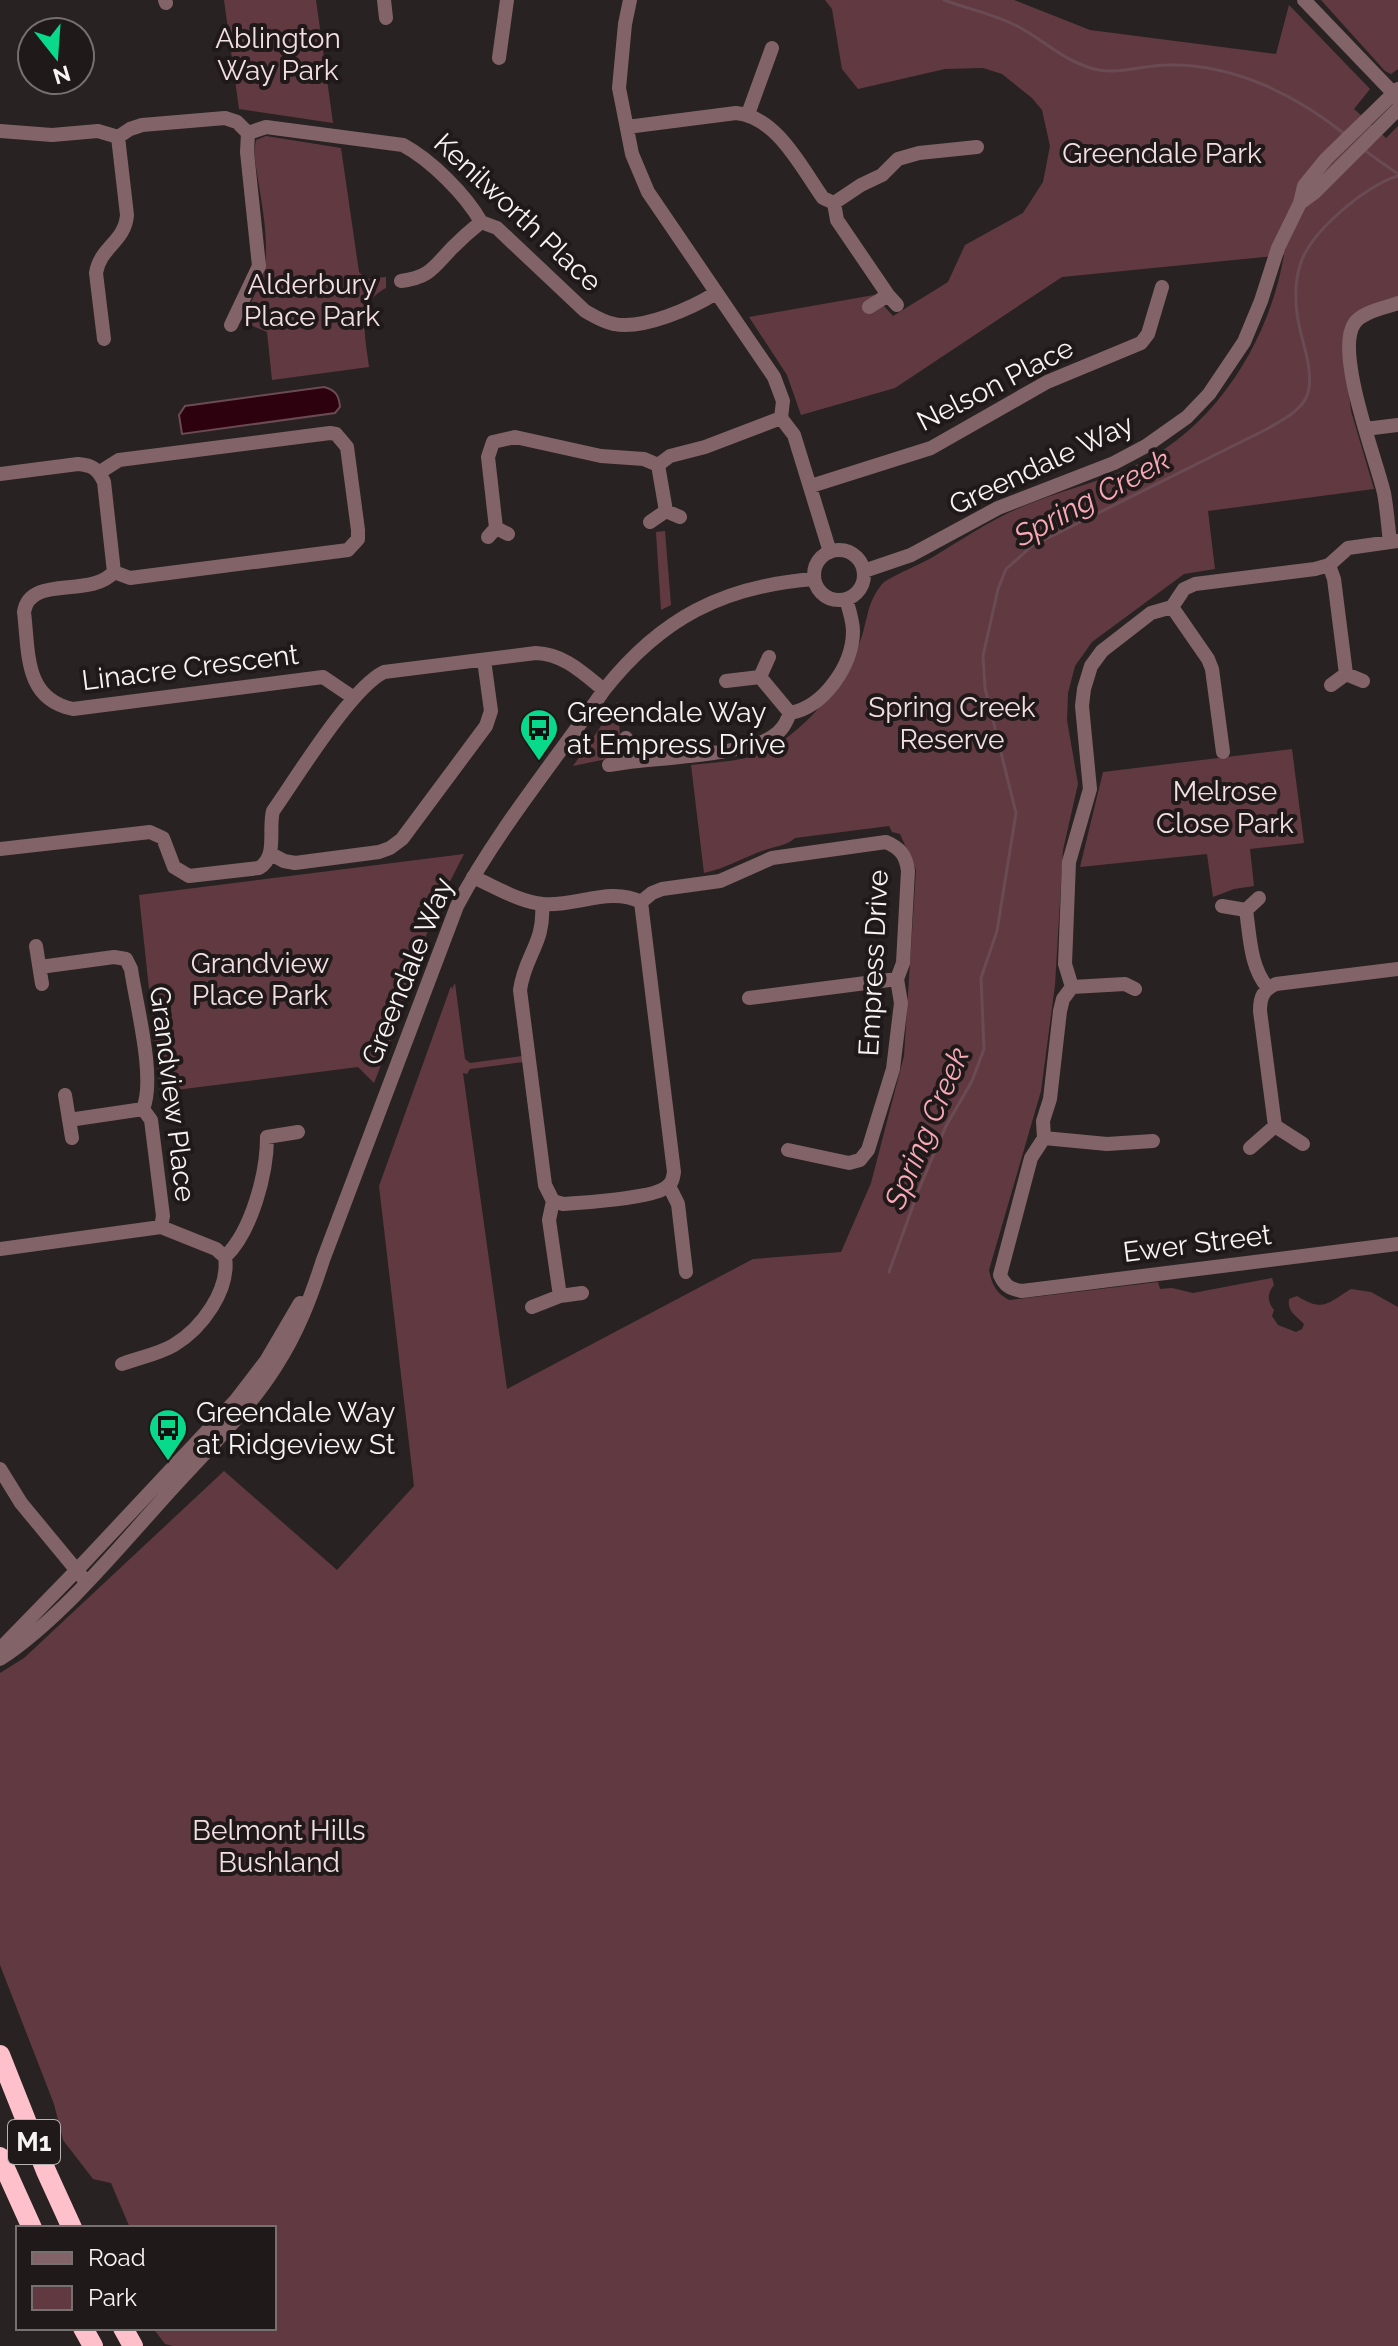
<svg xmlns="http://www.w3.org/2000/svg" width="1398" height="2346" font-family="Raleway,sans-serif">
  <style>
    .green { fill: #613a41 }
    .water { fill: #2d020e; stroke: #6a4a53; stroke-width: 2 }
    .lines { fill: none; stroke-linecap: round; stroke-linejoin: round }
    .stream { stroke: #6a4a53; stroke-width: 3 }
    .minor { stroke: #826468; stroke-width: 14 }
    .highway { stroke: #fec1cb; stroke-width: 20 }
    .labels { text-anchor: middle; stroke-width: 8; stroke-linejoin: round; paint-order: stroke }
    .shield { fill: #1f191a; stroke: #b7b2b3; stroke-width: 2 }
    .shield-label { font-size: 26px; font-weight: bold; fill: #f8f3f4 }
    .park-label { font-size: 28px; fill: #f3dee1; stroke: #1f191a }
    .street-label { font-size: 28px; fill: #f8f3f4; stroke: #1f191a }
    .poi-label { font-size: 28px; fill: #f8f3f4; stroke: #1f191a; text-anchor: start }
    .water-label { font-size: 30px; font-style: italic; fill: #f9a9b6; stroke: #1f191a }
  </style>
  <rect width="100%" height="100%" fill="#292223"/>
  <path class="green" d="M224,0H316L333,123L239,109Z
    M825,0H1014L1090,30L1276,54L1289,5L1370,89L1354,109L1386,138L1398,126V298L1372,308L1344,350L1351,411L1374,489L1208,511L1215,569L1184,574L1092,642L1075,666L1068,693L1067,720L1078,784L1063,850L1055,985L1041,1091L989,1270C992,1285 996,1293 1009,1300L1158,1282L1160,1289L1172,1288L1193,1293L1272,1278L1274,1285C1267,1294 1267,1301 1274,1310L1272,1316L1278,1325L1296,1332L1302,1329L1304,1324C1296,1315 1287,1312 1289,1299L1297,1296C1323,1312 1327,1304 1351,1289L1371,1292L1398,1307V2346H173L165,2344L153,2328H274V2228H130L111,2183L93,2179L63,2140L54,2104L0,1965V1673L24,1658L224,1471L337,1570L414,1486L379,1186L451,986L452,989L455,983L465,1059L470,1063L522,1056L523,1062L470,1069L467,1074L463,1073L507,1389L753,1259L841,1252L871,1183L904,1056L916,870L900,834L892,832L889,826L795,838C786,846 776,846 765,850C744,857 725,869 704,873L691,765C715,762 742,762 764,752C805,731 838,690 857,649C869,624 864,604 884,582C900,572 917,566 933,557C963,539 992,519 1024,506C1058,492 1094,483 1128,469C1213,433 1269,343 1284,255L1062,277L895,388L801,415L787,375L749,317L874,295L893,316L948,282L965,245L1023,213L1043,182L1050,146L1042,110L1032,98L1002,74L983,68L945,69L858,89L842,69L832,9Z
    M1321,0H1398V69L1391,74L1385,71Z
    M266,136L341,148L359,272L366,279L386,277V288C355,303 366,340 369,367L272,380L267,332L248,324C245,302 261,291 264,271C271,236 258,188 254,152L256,140Z
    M665,531L671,605L661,610L656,532Z
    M618,702L621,756L573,766Z
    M1292,749L1304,843L1250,849L1254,886L1234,889L1213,897L1207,854L1080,867L1103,772Z
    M464,854L441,899L414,965L398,1021L374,1083L358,1067L160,1092L139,895Z"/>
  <path class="water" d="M324,387C336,390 339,396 340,407L335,413L182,434L179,415L185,406Z"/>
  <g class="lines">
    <path class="stream" d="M944,0C968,9 997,15 1019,27C1045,41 1064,61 1094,69C1116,75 1144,65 1167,65C1233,63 1296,95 1346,135
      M1364,150L1398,174
      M889,1272L919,1189L946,1126L972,1081L984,1049L981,978L997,931L1016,813L985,688L983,656L998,589L1006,569L1032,546L1267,429C1282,420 1302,411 1308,393C1314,370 1302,343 1298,320C1295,303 1295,282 1300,265C1310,232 1366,185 1398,176"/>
    <path class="minor" d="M165,0L166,3
      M384,0L386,18
      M630,0L625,24L619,88L632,154L648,192L774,377L783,401L781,418L794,435L830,552
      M1304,0L1398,98
      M499,58L507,0
      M748,114L772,48
      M627,127L736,113C777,117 801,167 823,198L834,203L837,220L888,295
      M0,131L52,135L98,131L118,137L130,129L142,125L225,118L237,122L248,133L266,127L403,145C431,160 466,195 481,222L497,228L585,311C594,316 603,322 614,324C643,330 692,308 716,293
      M834,203L861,185L882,175L898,159L919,153L977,147
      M1300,203L1315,192L1398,109
      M401,281C430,277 433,268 452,248C461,239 471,230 481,222
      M869,307L888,295L897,305
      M231,325L259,266L247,152L248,133
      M104,339L96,273C100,247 125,242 127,215L118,137
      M1365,429L1398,425
      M658,465L666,511
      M100,472L119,460L330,433L336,434L347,447L358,530V539L348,550L130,578L114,572
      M0,474L78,464C92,465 98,469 104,482L114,572C90,599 30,574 24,612C29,653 24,699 73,709L323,677L354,698
      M811,486L931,448L1047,382L1141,343L1148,334L1162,287
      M650,522L666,511L680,517
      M496,528L488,457L493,442L515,437L601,456L644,459L658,465L670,456L705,447L781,418
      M488,537L496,528L508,534
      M1398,541L1348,548L1329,565L1315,569L1195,584L1184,589L1172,607L1151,613L1102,651L1091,666L1084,689L1082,706L1090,789L1069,862L1065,964L1072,987L1063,999L1060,1011L1050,1099L1043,1121L1044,1138L1031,1158L1000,1275C1005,1286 1010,1289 1022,1291L1398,1244
      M1390,542C1388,526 1387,509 1384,493C1376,459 1335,353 1354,324C1361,312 1385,308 1398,303
      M814 575a25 25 0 1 1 50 0a25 25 0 1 1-50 0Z
      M1329,565L1334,579L1346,674
      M864,571L911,555L998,508L1114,463L1146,446L1187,417L1209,394L1244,342L1261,301L1278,248L1300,203L1304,186L1326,159L1398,89
      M1172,607L1208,659L1212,669L1223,752
      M760,677L790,713
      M726,681L760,677L769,657
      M1331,685L1346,674L1363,681
      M629,762C664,758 745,754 772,737C782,731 786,723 790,713C824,707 853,665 853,631C853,621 849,609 846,599
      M609,765L629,762L626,738
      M0,849L150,832L163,838L174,867L189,876L259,868C278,857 268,830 273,811C297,777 351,688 384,672L536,653C564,654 583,673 604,690
      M271,854L284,861L295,863L379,852L390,848L402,839L486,726L491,711L484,660
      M473,877C494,886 519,902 543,904C576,907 610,886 641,902L652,893L662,889L720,881L772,858L886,842C900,848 906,855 908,871L903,963L897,979L901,1003L893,1069L868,1150L860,1160L849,1163L788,1150
      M542,904C545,944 525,954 520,990L545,1185L553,1201L563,1204C582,1203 652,1198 665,1188C672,1184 673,1179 674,1172L641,902
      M1222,906L1246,910L1259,898
      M1246,910C1250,937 1250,967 1268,988
      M36,946L42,984
      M40,967L114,957L126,959L131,969C136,1004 156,1078 143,1109L151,1120L163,1216L161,1227
      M1072,987L1125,984L1135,989
      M749,998L897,979
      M65,1095L72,1138
      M69,1120L143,1109
      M1275,1126L1260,1011C1260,997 1263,990 1276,984L1398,969
      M1044,1138L1107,1144L1153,1141
      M1250,1148L1275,1126L1303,1144
      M669,1186L678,1204L686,1272
      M553,1201L549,1220L560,1296
      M0,1249L161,1227L216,1249L225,1257C230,1290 202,1328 174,1345C159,1354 138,1358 122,1364
      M225,1257C252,1231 267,1173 267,1137L298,1132
      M532,1307L560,1296L582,1293
      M0,1469L21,1503L83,1578
      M0,1649L76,1571L236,1400L266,1361L300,1303
      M0,1659C60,1620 121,1545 169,1492C206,1451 247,1412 276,1366C298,1332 311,1297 323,1260L457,906C498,829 555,761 604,690C661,618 723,586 814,579"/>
    <path class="highway" d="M0,2055L46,2171L72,2228
      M0,2157L32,2228
      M83,2328L93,2346
      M123,2328L133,2346"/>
  </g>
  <defs>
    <g id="bus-pin" transform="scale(2)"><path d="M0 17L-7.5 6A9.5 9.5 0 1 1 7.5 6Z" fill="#09d98b" stroke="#1f191a"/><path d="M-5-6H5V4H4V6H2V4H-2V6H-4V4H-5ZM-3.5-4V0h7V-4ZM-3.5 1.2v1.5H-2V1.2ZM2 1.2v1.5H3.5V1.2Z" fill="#111"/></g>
  </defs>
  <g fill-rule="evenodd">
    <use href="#bus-pin" x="539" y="728"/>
    <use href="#bus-pin" x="168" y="1428"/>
  </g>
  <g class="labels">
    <rect class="shield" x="8" y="2120" width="52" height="44" rx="6"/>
    <g class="shield-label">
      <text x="34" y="2151">M1</text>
    </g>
    <g class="park-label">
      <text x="278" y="48">Ablington<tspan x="278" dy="32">Way Park</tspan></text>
      <text x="1162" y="163">Greendale Park</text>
      <text x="312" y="294">Alderbury<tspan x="312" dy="32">Place Park</tspan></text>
      <text x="952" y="717">Spring Creek<tspan x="952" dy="32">Reserve</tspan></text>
      <text x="1225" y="801">Melrose<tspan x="1225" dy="32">Close Park</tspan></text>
      <text x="260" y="973">Grandview<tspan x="260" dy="32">Place Park</tspan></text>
      <text x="279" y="1840">Belmont Hills<tspan x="279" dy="32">Bushland</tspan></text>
    </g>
    <g class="street-label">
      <text transform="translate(518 212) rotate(43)" y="10">Kenilworth Place</text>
      <text transform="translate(995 384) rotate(-27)" y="10">Nelson Place</text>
      <text transform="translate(1041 464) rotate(-25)" y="10">Greendale Way</text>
      <text transform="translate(190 667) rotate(-7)" y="10">Linacre Crescent</text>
      <text transform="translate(873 963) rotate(-87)" y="10">Empress Drive</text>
      <text transform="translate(407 971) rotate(-68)" y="10">Greendale Way</text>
      <text transform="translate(173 1094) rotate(83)" y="10">Grandview Place</text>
      <text transform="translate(1197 1243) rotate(-7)" y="10">Ewer Street</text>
    </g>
    <g class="poi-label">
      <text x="567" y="722">Greendale Way<tspan x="567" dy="32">at Empress Drive</tspan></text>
      <text x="196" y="1422">Greendale Way<tspan x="196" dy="32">at Ridgeview St</tspan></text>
    </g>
    <g class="water-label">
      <text transform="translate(1092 498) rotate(-28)" y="10">Spring Creek</text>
      <text transform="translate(927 1128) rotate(-67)" y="10">Spring Creek</text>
    </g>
  </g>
  <rect x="16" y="2226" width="260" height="104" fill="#1f191a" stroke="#767071" stroke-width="2"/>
  <rect x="32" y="2252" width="40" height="12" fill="#826468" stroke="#767071" stroke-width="2"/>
  <text x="88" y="2266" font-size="24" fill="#f8f3f4">Road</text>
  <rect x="32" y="2286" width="40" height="24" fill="#613a41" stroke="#767071" stroke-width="2"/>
  <text x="88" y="2306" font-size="24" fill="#f8f3f4">Park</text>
  <g transform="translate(56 56) rotate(163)"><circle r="38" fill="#1f191a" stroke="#767071" stroke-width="2"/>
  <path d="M0-6L14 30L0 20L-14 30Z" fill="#09d98b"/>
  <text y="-12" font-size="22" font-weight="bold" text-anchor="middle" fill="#f8f3f4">N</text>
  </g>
</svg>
